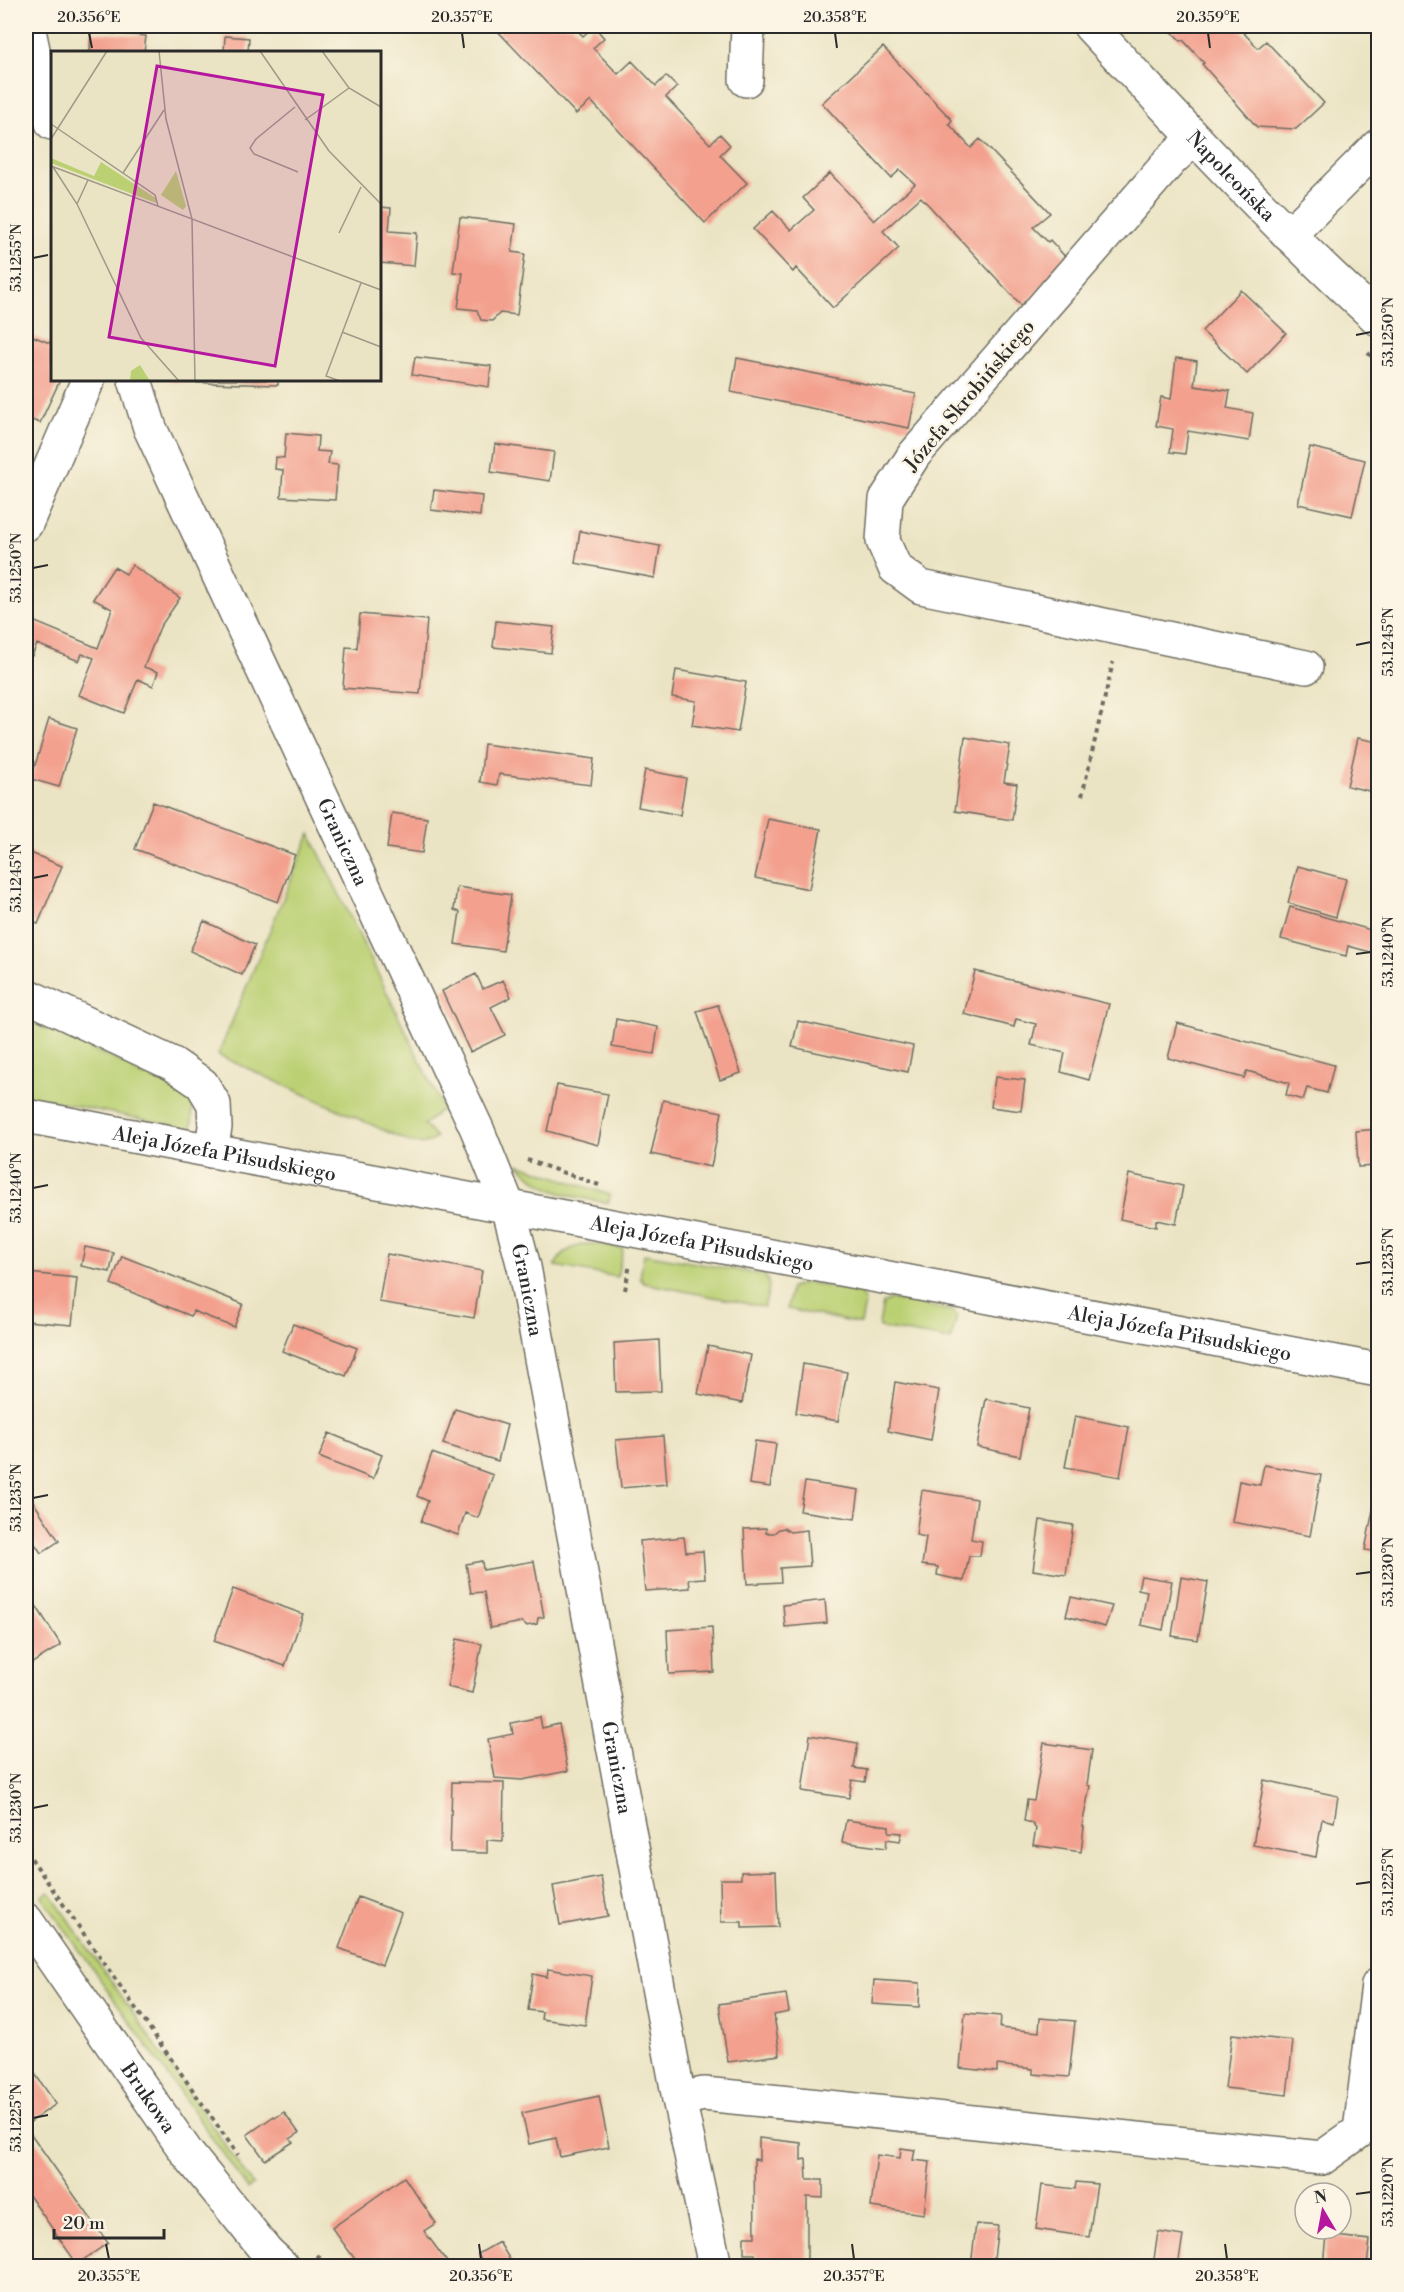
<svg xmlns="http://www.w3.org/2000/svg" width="1404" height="2292" font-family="'Libre Bodoni',serif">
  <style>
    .green { fill: #bbd073; stroke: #737e4f; stroke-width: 1.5 }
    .building { fill: #f3a08e }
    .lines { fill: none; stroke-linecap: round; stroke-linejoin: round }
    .minor-casing { stroke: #6e6c61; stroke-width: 36 }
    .major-casing { stroke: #6e6c61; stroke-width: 36 }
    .path { stroke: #6e6c61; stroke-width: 4; stroke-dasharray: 4.5 4.5; stroke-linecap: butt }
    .minor { stroke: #fff; stroke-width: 33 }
    .major { stroke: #fff; stroke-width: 33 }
    .ticks { fill: none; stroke: #2b2b2b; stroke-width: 2 }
    .labels { text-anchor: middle; stroke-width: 5; stroke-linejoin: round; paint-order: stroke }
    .street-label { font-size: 20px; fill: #2b2b2b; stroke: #fcf5e5 }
    .inset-road { fill: none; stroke: #9e9a87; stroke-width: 1.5 }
    .view { fill: #b5179e; fill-opacity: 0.15; stroke: #b5179e; stroke-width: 3 }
    .inset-edge { fill: none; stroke: #2b2b2b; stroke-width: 3 }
    .neatline { fill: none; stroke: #2b2b2b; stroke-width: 2 }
    .ticks-label { font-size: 15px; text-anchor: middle; fill: #2b2b2b }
  </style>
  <rect width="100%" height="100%" fill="#fcf5e5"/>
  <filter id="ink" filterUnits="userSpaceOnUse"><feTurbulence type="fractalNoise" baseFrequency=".0167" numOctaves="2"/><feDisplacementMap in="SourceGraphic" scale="12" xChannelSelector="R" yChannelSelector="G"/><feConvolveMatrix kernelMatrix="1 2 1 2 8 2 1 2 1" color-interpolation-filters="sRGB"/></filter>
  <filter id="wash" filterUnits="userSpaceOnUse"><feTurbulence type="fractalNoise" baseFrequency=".008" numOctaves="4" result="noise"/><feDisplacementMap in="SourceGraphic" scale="24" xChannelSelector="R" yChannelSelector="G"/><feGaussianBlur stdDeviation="1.35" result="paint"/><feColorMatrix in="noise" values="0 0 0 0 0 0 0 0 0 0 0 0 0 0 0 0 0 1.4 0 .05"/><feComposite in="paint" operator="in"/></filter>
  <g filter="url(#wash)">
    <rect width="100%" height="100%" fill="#ebe4c4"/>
    <path class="green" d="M310,834L443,1108L424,1125L436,1137C429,1145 422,1144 412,1143L218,1055Z
      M26,1020L193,1094L192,1129L26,1096Z
      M518,1164L610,1195L609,1203C568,1195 548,1196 518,1164Z
      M587,1244H601L623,1249L617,1277L555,1266C561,1252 573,1246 587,1244Z
      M644,1254L764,1275C773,1284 767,1296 764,1307L644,1283L640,1278Z
      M806,1282L861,1294L865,1303L861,1324L787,1309L791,1288Z
      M891,1299L953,1311L957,1316L951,1340L881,1328L879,1324L883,1303Z
      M49,1892L253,2185L248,2189L42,1897Z"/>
    <g id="blocks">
      <path class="building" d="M493,26H573L583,36L594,26L604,38L593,48L618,74L632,61L656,86L666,76L677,87L666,97L710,144L720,134L730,145L720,155L747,183L705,223L591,101L576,114Z
        M1166,26H1237L1258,48L1266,41L1324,103L1296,129L1257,127L1202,64L1204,63L1183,40L1181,41Z
        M91,32L146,36L144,52H90Z
        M225,36L249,38L248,52H224Z
        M883,47L952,120L949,124L971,148L980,139L1050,213L1033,227L1048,242L1050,240L1069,261L1022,306L921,197L883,231L899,248L833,308L796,268L793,272L753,229L773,211L791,230L814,210L803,198L830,173L874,221L915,184L900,170L891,178L822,103Z
        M380,207L391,208L389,231L417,233L414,266L380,263Z
        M460,217L516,224L512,252L525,254L517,315L500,313L492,321L481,320L477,310L458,308L463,273L453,272Z
        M1241,290L1286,333L1247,374L1202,331Z
        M30,335L52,344V380H60L40,423L26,418V346Z
        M415,357L491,366L489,387L412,375Z
        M737,358L916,394L909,428L731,392Z
        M1176,358L1197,361L1194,386L1230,391L1227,408L1253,413L1249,441L1188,431L1185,454L1170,452L1173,429L1156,426L1161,397L1171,399Z
        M171,380H278V385L171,382Z
        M286,433L318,436L317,451L330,452L328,464L338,465L335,500L281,497L283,470L275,469L276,457L284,458Z
        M495,444L554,452L550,481L491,472Z
        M1310,447L1365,460L1352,516L1298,504Z
        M434,490L482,496L480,516L431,510Z
        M580,531L660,546L655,578L575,563Z
        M132,565L180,598L160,627L144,667L158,672L153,686L138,679L124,713L79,695L94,658L82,654L79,661L37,644L32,656L26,653V618L98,648L112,609L93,599L114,567L126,574Z
        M360,614L427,620L420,694L343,688L346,647L357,648Z
        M496,621L554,627L551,653L493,647Z
        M676,670L746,682L738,732L692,725L696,701L672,697Z
        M49,719L77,728L59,787L31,779Z
        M965,737L1010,745L1004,782L1017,784L1012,820L955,811Z
        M1358,738L1378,742V793L1347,786Z
        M484,744L594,759L591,785L499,774L497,785L480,782Z
        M645,770L686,778L680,815L638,807Z
        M153,802L295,855L278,902L135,849Z
        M392,813L427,818L422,853L387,848Z
        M768,819L821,829L809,889L755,878Z
        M26,851L62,866L38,924L26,919Z
        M1298,866L1346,879L1336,917L1288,903Z
        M457,887L511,895L503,951L455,944L460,912L454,910Z
        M1290,907L1378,932V954L1348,946L1346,956L1281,939Z
        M204,921L255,945L242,975L190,951Z
        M975,971L1109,1004L1089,1080L1061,1072L1065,1053L1031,1045L1036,1024L1016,1019L1014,1027L964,1014Z
        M476,974L483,989L503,980L511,997L491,1007L505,1035L470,1052L442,991Z
        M718,1005L741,1073L720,1080L697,1011Z
        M616,1019L658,1027L654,1054L612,1047Z
        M798,1021L913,1046L908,1072L792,1047Z
        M1177,1023L1334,1065L1327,1093L1307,1088L1303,1100L1286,1095L1289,1083L1247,1071L1244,1078L1168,1058Z
        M995,1077L1025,1080L1021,1111L991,1107Z
        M557,1085L608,1094L598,1145L547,1131Z
        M663,1100L722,1112L711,1167L651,1154Z
        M1378,1129V1166L1358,1167L1356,1131Z
        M1129,1174L1183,1186L1176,1224L1156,1220V1227L1120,1219Z
        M85,1247L114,1253L110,1272L81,1266Z
        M387,1254L482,1271L474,1318L379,1302Z
        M122,1256L243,1304L234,1327L193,1311L191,1316L111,1284Z
        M28,1273L77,1278L72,1325L26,1321Z
        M293,1324L357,1348L346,1376L282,1351Z
        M659,1340L661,1391L616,1392L614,1343Z
        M708,1346L751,1355L742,1403L698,1394Z
        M803,1364L847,1372L838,1421L796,1413Z
        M895,1382L939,1390L931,1440L888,1431Z
        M986,1399L1029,1408L1020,1456L977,1447Z
        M455,1409L507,1425L498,1461L443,1444Z
        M1075,1416L1129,1427L1120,1477L1065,1467Z
        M329,1433L382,1455L373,1479L319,1457Z
        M663,1436L667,1484L621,1488L616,1440Z
        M755,1441L776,1444L770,1487L749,1484Z
        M432,1453L493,1475L478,1518L465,1513L458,1535L421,1522L428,1501L417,1496Z
        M1264,1465L1321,1475L1310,1536L1232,1522L1239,1481L1260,1485Z
        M805,1482L859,1490L855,1519L800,1511Z
        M922,1490L977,1499L971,1539L982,1541L980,1556H969L964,1581L937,1575L938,1567L922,1565L926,1537L916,1535Z
        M1377,1490H1378V1552L1365,1550Z
        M32,1500L59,1541L41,1553L26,1530V1504Z
        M1040,1520L1073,1525L1066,1575L1033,1570Z
        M766,1528V1533H774L779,1529L784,1528L790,1532L807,1530L810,1566L780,1568L781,1582L747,1584L744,1529Z
        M684,1537L686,1552L703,1551L705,1578L689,1579L690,1588L645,1591L640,1541Z
        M482,1561L483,1570L534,1561L544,1617L538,1618L537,1624L526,1626L522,1622L490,1628L484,1592L471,1593L466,1564Z
        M1141,1576L1172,1581L1163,1630L1141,1625L1147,1591L1138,1589Z
        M1181,1577L1208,1582L1198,1640L1172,1636Z
        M233,1589L303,1614L285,1666L214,1641Z
        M1071,1597L1112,1606L1105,1627L1066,1616Z
        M825,1600L827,1623L785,1627L783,1605Z
        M35,1604L61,1645L26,1667V1610Z
        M712,1627L714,1672L669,1674L667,1630Z
        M457,1639L482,1644L472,1693L447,1687Z
        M540,1717L542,1728L559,1724L568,1771L522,1780L495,1778L488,1739L513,1734L511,1723Z
        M810,1735L858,1743L854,1768L867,1770L865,1782L852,1780L849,1798L802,1791Z
        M1044,1743L1092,1750L1087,1785L1090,1786L1082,1826L1084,1827L1081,1852L1033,1845L1036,1829L1032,1823L1024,1821L1027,1800L1034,1801Z
        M1264,1780L1338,1796L1334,1822L1322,1819L1316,1857L1253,1845Z
        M452,1782L504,1783L503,1841L487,1840V1853L450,1852Z
        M846,1820L889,1826V1832L902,1833L900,1841L887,1839L886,1848L842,1842Z
        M776,1871L778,1927L742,1928V1922H721L720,1879H741V1872Z
        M601,1877L608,1916L560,1925L553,1886Z
        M358,1897L401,1913L382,1965L339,1948Z
        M548,1969L592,1976L585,2025L541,2019L542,2012L528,2010L533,1974L547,1977Z
        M874,1980L920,1983L919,2007L872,2004Z
        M786,1994L789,2012L774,2015L780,2055L728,2062L719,2004Z
        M965,2013L1001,2016L1000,2028L1039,2032L1040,2018L1075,2021L1069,2077L1033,2074V2069L997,2065V2072L960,2068Z
        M1232,2034L1293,2041L1287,2095L1225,2088Z
        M26,2061L56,2104L26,2125Z
        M599,2096L609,2147L560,2157L556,2138L529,2144L522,2113Z
        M284,2112L299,2133L290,2139L293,2142L265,2160L247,2135L274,2116L275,2118Z
        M26,2127L108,2243L77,2264L26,2191Z
        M759,2138L801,2143V2160L806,2159L807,2180H823V2198L807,2197V2266H756L755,2254H744V2237H755L754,2159L759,2160Z
        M901,2148L915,2150L913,2160L930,2162L924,2214L871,2207L877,2155L900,2158Z
        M404,2177L436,2223L424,2231L450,2266H377L376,2264L373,2266H360L332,2228Z
        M1076,2182L1097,2184L1089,2237L1036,2229L1042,2185L1075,2189Z
        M976,2224L998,2226L993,2266H971Z
        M1158,2232L1183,2236L1178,2266H1153Z
        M1327,2235L1370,2240L1367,2266H1324Z
        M499,2242L512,2263L507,2266H485L478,2254Z"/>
    </g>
  </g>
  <g filter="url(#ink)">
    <use href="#blocks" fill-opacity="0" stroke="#6e6c61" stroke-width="1.5"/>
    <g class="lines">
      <g class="minor-casing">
        <g id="minor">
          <path d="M28,26L42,92L52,123"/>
          <path id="s1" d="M1090,26C1183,126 1276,227 1378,319"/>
          <path d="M746,80L748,26"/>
          <path d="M1194,139L1172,159L914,455L886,499L883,541L895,568L921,587L1306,667"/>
          <path d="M1289,235L1378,146"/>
          <path id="s2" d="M135,380L150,428L477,1129L508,1206L524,1267L679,2099L715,2266"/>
          <path d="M26,524L88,380"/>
          <path d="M26,995L173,1064L202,1084L214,1104L215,1127L211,1151"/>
          <path id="s3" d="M26,1920L187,2153L267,2252L282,2266"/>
          <path d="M679,2099L704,2094L1322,2158L1360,2131L1378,1985"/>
        </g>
      </g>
      <g class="major-casing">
        <g id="major">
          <path id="s4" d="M26,1116L1378,1370"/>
        </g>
      </g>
      <path class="path" d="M1048,26L1055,32
        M1368,353L1378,363
        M1082,796L1113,662
        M527,1160L599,1185
        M625,1290L630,1264
        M26,1851L238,2155
        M317,2255L328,2266"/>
      <use href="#minor" class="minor"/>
      <use href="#major" class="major"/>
    </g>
  </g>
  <path class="ticks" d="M89,33L92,48M462,33L464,48M835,33L837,48M1208,33L1210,48M33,258L48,255M1356,335L1371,332M33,568L48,565M1356,645L1371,642M33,878L48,875M1356,954L1371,952M33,1188L48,1185M1356,1264L1371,1262M33,1498L48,1495M1356,1574L1371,1572M33,1808L48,1805M1356,1884L1371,1882M33,2118L48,2115M1356,2194L1371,2192M106,2244L109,2259M479,2244L481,2259M852,2244L854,2259M1225,2244L1227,2259"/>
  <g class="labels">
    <g class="street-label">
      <text dy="7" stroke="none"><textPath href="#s1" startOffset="206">Napoleońska</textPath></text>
      <text transform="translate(969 395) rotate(-50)" y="7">Józefa Skrobińskiego</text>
      <text dy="7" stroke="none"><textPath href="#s2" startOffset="507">Graniczna</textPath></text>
      <text dy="7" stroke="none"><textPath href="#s4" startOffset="202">Aleja Józefa Piłsudskiego</textPath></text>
      <text dy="7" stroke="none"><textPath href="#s4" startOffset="688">Aleja Józefa Piłsudskiego</textPath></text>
      <text dy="7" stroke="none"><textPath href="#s2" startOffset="993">Graniczna</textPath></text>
      <text dy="7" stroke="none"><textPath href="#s4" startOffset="1174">Aleja Józefa Piłsudskiego</textPath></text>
      <text dy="7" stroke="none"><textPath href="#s2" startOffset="1479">Graniczna</textPath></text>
      <text dy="7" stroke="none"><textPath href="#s3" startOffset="216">Brukowa</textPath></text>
    </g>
  </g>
  <g transform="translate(51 51)">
    <rect width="330" height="330" fill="#ebe4c4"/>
    <path d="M0,107L43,125L50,111L106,148L105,152L0,112ZM125,120L135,155L132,159L110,144ZM89,314L99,330H79L80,320Z" fill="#bbd073"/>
    <path class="inset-road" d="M108,0L115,68L141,168L144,330M209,0L278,100L330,153M271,0L298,37L330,56M244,56L205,88L199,97L203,103L247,121M254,69L298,37M0,73L104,144L107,155M0,88L56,0M0,115L330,239M2,116L26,153L90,287L128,330M72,122L113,59M26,153L37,129M288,182L310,136M291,281L330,296M289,330L275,325L310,232"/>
    <path class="view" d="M106,15L272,44L224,315L58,286Z"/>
    <rect width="330" height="330" class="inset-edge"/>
  </g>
  <rect width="1404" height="2292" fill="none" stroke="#fcf5e5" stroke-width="66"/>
  <g transform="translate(1323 2211) rotate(350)"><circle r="28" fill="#fcf5e5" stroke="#a8a49b" stroke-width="1.5"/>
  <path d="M0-4.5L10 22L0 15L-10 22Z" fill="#b5179e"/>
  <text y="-9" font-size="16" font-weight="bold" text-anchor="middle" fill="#2b2b2b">N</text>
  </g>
  <path d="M54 2229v9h110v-9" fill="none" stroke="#2b2b2b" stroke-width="3"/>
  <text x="63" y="2229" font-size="18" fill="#2b2b2b" stroke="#fcf5e5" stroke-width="4.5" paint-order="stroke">20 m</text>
  <rect x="33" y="33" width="1338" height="2226" class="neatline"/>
  <g class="ticks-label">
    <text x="89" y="22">20.356°E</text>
    <text x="462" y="22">20.357°E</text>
    <text x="835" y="22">20.358°E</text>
    <text x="1208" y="22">20.359°E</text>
    <text transform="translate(16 258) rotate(-90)" y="5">53.1255°N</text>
    <text transform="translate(1388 332) rotate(-90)" y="5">53.1250°N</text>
    <text transform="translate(16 568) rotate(-90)" y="5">53.1250°N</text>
    <text transform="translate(1388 642) rotate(-90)" y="5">53.1245°N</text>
    <text transform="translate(16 878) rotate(-90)" y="5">53.1245°N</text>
    <text transform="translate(1388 952) rotate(-90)" y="5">53.1240°N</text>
    <text transform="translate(16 1188) rotate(-90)" y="5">53.1240°N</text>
    <text transform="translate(1388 1262) rotate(-90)" y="5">53.1235°N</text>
    <text transform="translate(16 1498) rotate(-90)" y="5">53.1235°N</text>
    <text transform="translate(1388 1572) rotate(-90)" y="5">53.1230°N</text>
    <text transform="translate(16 1808) rotate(-90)" y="5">53.1230°N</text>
    <text transform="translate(1388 1882) rotate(-90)" y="5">53.1225°N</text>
    <text transform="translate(16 2118) rotate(-90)" y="5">53.1225°N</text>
    <text transform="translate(1388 2192) rotate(-90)" y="5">53.1220°N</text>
    <text x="109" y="2281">20.355°E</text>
    <text x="481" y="2281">20.356°E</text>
    <text x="854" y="2281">20.357°E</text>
    <text x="1227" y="2281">20.358°E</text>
  </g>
</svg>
